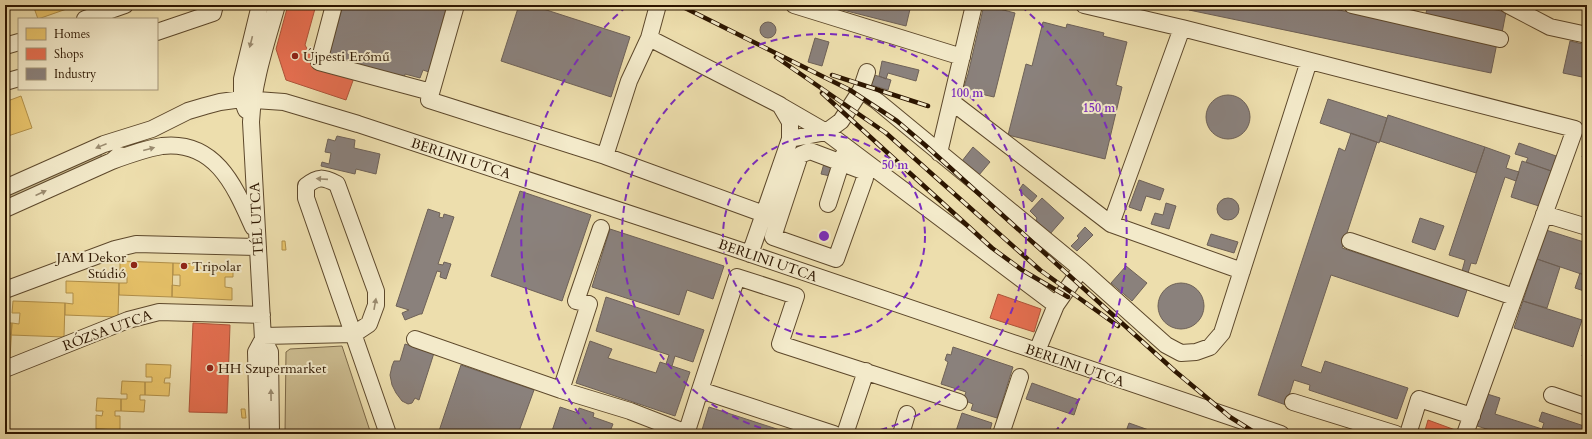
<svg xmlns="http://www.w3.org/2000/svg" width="1592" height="439" font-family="Cardo,serif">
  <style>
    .green { fill: #ccbc90; stroke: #7c6948 }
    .homes { fill: #e9c46a; stroke: #b1904a }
    .shops { fill: #e76f51; stroke: #af5439 }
    .industry { fill: #8a817c; stroke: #6e6157 }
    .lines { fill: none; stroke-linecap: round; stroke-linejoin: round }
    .minor-casing { stroke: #5d482b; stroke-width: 18 }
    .minor { stroke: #f3eaca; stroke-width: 16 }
    .rail-casing { stroke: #2d1600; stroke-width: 4.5 }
    .rail { stroke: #f3eaca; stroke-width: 3; stroke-dasharray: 9; stroke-linecap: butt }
    .oneway { fill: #9a8b6f }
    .ring { fill: none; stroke: #7b2cbf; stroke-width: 2; stroke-dasharray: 7 5 }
    .poi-dot { fill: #8f2418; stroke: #f3eaca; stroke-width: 1.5 }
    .labels { text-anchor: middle; stroke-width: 4; stroke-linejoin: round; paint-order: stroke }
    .poi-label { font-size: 14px; fill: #2d1600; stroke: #f3eaca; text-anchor: start }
    .street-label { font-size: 14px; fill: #2d1600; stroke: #f3eaca }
    .centre { fill: #7b2cbf; stroke: #f3eaca; stroke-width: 2 }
    .ring-label { font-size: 12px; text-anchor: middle; font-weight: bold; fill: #7b2cbf; stroke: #f3eaca; stroke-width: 4; stroke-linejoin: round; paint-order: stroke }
  </style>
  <rect width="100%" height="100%" fill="#eddead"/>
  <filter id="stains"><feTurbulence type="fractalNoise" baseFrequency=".005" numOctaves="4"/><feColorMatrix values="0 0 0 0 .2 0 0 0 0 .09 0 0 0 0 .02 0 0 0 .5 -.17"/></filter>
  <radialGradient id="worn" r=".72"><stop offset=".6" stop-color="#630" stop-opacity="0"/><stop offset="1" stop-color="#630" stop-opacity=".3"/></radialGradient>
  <path class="green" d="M100,153L102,158L8,200L6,195Z
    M342,346L371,434H285L286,352L290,349Z"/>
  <path class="homes" d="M33,5H78L38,19Z
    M21,96L32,128L5,137V102Z
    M282,241H285L286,250H282Z
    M120,261L173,263L172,297L119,295V283H127V273H120Z
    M173,263L233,265V277H225V287L232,288V300L172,297V285L180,286V275H173Z
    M66,281L119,283L118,317L65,315V303L73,304V293H66Z
    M13,301L65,303L64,337L11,335L12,323L19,324L20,313H12Z
    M5,323H12L10,358L5,357Z
    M146,364L171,365L170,378H165L164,383H170L169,396L145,395V382H152V377H146Z
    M122,381L145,382V395H140V400H145L144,412L121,411V399H127V394H121Z
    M97,398L121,399V411H115V416H120V430L96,429V415L102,416L103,411H96Z
    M241,409H245L246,418H242Z
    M96,429L120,430V434H95Z"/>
  <path class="shops" d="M288,5H316L305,45L315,63L355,75L346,100L286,80L276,49Z
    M998,294L1041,309L1034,332L990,318Z
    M193,323L230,325L227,413L189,412Z
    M1428,420L1458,431L1457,434H1424Z"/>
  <path class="industry" d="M343,5H447L429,72L423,70L420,78L405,74L404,80L328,59Z
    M519,5H531L630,37L611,97L501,61Z
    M823,5H911L906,26Z
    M984,5L1015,13L994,97L963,90L968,74Z
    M1190,5H1315L1497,43L1491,73L1189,10Z
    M1373,5H1416L1414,14Z
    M1428,5H1473L1506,12L1502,33L1425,17Z
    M760 30a8 8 0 1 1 16 0a8 8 0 1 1-16 0Z
    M1043,22L1066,28L1067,24L1104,33L1103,36L1127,42L1116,85L1122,87L1105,159L1008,135L1026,64L1032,66Z
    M815,38L829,42L822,66L808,62Z
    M1570,41L1587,45V78L1563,73Z
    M882,61L919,70L916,81L888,73L886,79L879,76Z
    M871,74L891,80L888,90L868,84Z
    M1206 117a22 22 0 1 1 44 0a22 22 0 1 1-44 0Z
    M1328,99L1387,118L1379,143L1320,123Z
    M1388,115L1485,147L1476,173L1380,141Z
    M1351,133L1377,142L1342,248L1467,290L1458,317L1331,275L1301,366L1321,373L1325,361L1408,388L1397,419L1309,390L1310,385L1294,380L1286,405L1258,395L1339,148L1345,151Z
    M337,136L355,140L354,148L380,154L376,174L356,169L355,174L321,166L322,162L329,164L331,153L325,152L328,139L335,141Z
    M1587,141V158L1582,157Z
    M1519,143L1559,157L1554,172L1526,162L1528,158L1515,154Z
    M973,147L990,162L979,175L962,161Z
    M1485,147L1510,156L1506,168L1519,172L1516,181L1505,177L1476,264L1471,263L1468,273L1462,271L1465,260L1449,255Z
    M825,160L835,162L830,176L821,174Z
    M1522,161L1554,172L1542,207L1511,197Z
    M1139,180L1164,189L1160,200L1146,196L1141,211L1129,207Z
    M1023,184L1037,196L1032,202L1019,190Z
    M520,191L591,215L562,301L491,276Z
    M1042,198L1064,218L1050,234L1036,220L1037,218L1030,211Z
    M1217 209a11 11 0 1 1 22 0a11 11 0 1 1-22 0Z
    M1166,203L1176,206L1169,229L1151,224L1155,213L1163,215Z
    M428,209L440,213L439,217L443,218L444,214L454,217L438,264L443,265L444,262L451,264L446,279L440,277L441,272L437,271L422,314H420L405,320L402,313L409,310L396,306Z
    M1420,218L1444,226L1435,250L1412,242Z
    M1085,227L1093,235L1077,251L1071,246L1079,238L1077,236Z
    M610,229L724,266L713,299L687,290L679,315L592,287Z
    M1546,230L1587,243V276L1537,259Z
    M1211,234L1238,242L1234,253L1207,245Z
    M1537,259L1560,267L1547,308L1523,301Z
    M1126,266L1147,283L1132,301L1111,283Z
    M1580,273L1587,276V292L1575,288Z
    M1158 306a23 23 0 1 1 46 0a23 23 0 1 1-46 0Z
    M606,297L704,330L693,362L675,356L672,366L666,364L669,355L596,331Z
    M1523,301L1582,320L1573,347L1514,328Z
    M590,341L612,349L608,358L656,373L660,362L690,372L675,416L576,383Z
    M405,344L434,353L419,400L415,398L412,403L408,404L402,401L396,393L392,385L390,375L392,366L394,361H400Z
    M1586,344L1587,345V358L1582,356Z
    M953,347L1013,367L997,418L971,410L973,404L963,400L966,392L941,384L948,362L945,360L947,354L951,355Z
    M461,365L534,390L518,434H438Z
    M1032,383L1079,400L1074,415L1026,399Z
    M1484,393L1500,398L1495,414L1542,429L1544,423L1539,421L1542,412L1587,427L1584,434H1502L1474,425Z
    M560,407L578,413L579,408L594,413L593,417L613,424L609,434H551Z
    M709,407L786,432L785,434H715L702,430Z
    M962,413L992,423L989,434H955Z
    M1129,423L1160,434H1125Z"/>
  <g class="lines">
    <g class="minor-casing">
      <path id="minor" d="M334,5L319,62L431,92
        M456,5L429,100L605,156
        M794,5L962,57
        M1084,5L1182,28
        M1352,5L1500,39
        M1508,5L1550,27L1587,35
        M85,19L125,5
        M157,32L213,13L215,5
        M649,38L658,5
        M5,46L19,42
        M867,72L861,90L841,121L826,132L1056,305L1037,351
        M5,82L19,78
        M861,90L877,101L1081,269L1056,305
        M952,102L1111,224
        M781,106L826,132
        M246,110L242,99V79L260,5
        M810,151L863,171L865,178L836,259L773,237L800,155Z
        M939,153L974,5
        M112,161C128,155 145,149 162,146C216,140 235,187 253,227
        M5,188L104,144L152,129L188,111L205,106L220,102L242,99L284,102L358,124L733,248L1281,434
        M828,204L844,154
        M5,209L112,161L119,155
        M764,214L605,156L629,81L649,38L780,105L790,122V139
        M1544,214L1587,227
        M1350,241L1514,297
        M750,254L790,139L826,132
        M1081,269L1166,345L1181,353L1196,352L1210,347L1222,333L1309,61
        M1242,271L1111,224L1182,28L1575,129L1465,434
        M5,290L115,249L136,244L258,247
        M263,336L354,334L369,324L376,305V291L337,184C323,177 318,176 306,186V198L388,434
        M415,339L561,390L630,411L689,434
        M5,369L128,320L159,312L262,315
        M561,390L589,304L576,301L601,228
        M700,390L737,277L796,296L780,344L959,402
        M1552,395L1587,407
        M1293,402L1396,434
        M258,434L256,352L263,339
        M271,434L270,352L263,339L251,122C253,82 266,44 277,5
        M686,434L700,390L834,434
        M845,434L866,371
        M901,434L907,414
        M1001,434L1020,377
        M1408,434L1419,399L1472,416"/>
    </g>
    <use href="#minor" class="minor"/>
    <g class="rail-casing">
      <path id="rail" d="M679,5L850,90L897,121L925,145L1176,372L1230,417L1257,434
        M776,57L886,133L1040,270L1118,326
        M832,75L928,106
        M822,93L992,248L1022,270L1068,297"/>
    </g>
    <use href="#rail" class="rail"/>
  </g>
  <defs><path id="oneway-solid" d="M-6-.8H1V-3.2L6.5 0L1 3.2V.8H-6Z"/></defs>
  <g class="oneway">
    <use href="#oneway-solid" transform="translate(251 42) rotate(104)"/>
    <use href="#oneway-solid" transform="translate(101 146) rotate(158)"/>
    <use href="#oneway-solid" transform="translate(149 149) rotate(-15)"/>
    <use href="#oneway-solid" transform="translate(322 179) rotate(-176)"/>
    <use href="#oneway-solid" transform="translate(41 193) rotate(-24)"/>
    <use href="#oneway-solid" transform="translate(375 304) rotate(-80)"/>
    <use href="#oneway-solid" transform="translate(271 395) rotate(-91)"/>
  </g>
  <g class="ring">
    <circle cx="824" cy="236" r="101"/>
    <path d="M784 434A202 202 0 1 1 864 434"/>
    <path d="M594 433A303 303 0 0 1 627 6M1021 6A303 303 0 0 1 1054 433"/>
  </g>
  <g class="poi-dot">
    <circle cx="295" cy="56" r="4"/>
    <circle cx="134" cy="265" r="4"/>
    <circle cx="184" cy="266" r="4"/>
    <circle cx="210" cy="368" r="4"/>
  </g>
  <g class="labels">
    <g class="poi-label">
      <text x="303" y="61">Újpesti Erőmű</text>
      <text x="126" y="262" text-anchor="end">JAM Dekor<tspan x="126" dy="16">Stúdió</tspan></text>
      <text x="192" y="271">Tripolar</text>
      <text x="218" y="373">HH Szupermarket</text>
    </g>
    <g class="street-label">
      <text transform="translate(461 158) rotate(18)" y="5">BERLINI UTCA</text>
      <text transform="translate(256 219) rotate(-93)" y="5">TÉL UTCA</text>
      <text transform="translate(768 260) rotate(19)" y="5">BERLINI UTCA</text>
      <text transform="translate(107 330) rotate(-20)" y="5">RÓZSA UTCA</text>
      <text transform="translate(1075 365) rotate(19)" y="5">BERLINI UTCA</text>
    </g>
  </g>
  <circle cx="824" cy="236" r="6" class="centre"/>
  <g class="ring-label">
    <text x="967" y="97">100 m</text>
    <text x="1099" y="112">150 m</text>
    <text x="895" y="169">50 m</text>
  </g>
  <rect width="1592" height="439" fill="none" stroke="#eddead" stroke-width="20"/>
  <rect x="6" y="6" width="1580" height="427" fill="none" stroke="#2d1600" stroke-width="2"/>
  <rect x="10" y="10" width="1572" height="419" fill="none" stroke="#2d1600"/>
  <rect x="18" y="18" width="140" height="72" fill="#f3eaca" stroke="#a49579"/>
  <rect x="26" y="28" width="20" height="12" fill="#e9c46a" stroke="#a49579"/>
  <text x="54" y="38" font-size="12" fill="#2d1600">Homes</text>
  <rect x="26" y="48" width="20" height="12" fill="#e76f51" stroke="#a49579"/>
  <text x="54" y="58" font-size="12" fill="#2d1600">Shops</text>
  <rect x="26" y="68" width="20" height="12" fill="#8a817c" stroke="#a49579"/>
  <text x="54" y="78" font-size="12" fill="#2d1600">Industry</text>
  <rect width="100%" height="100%" filter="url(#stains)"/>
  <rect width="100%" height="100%" fill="url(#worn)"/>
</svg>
